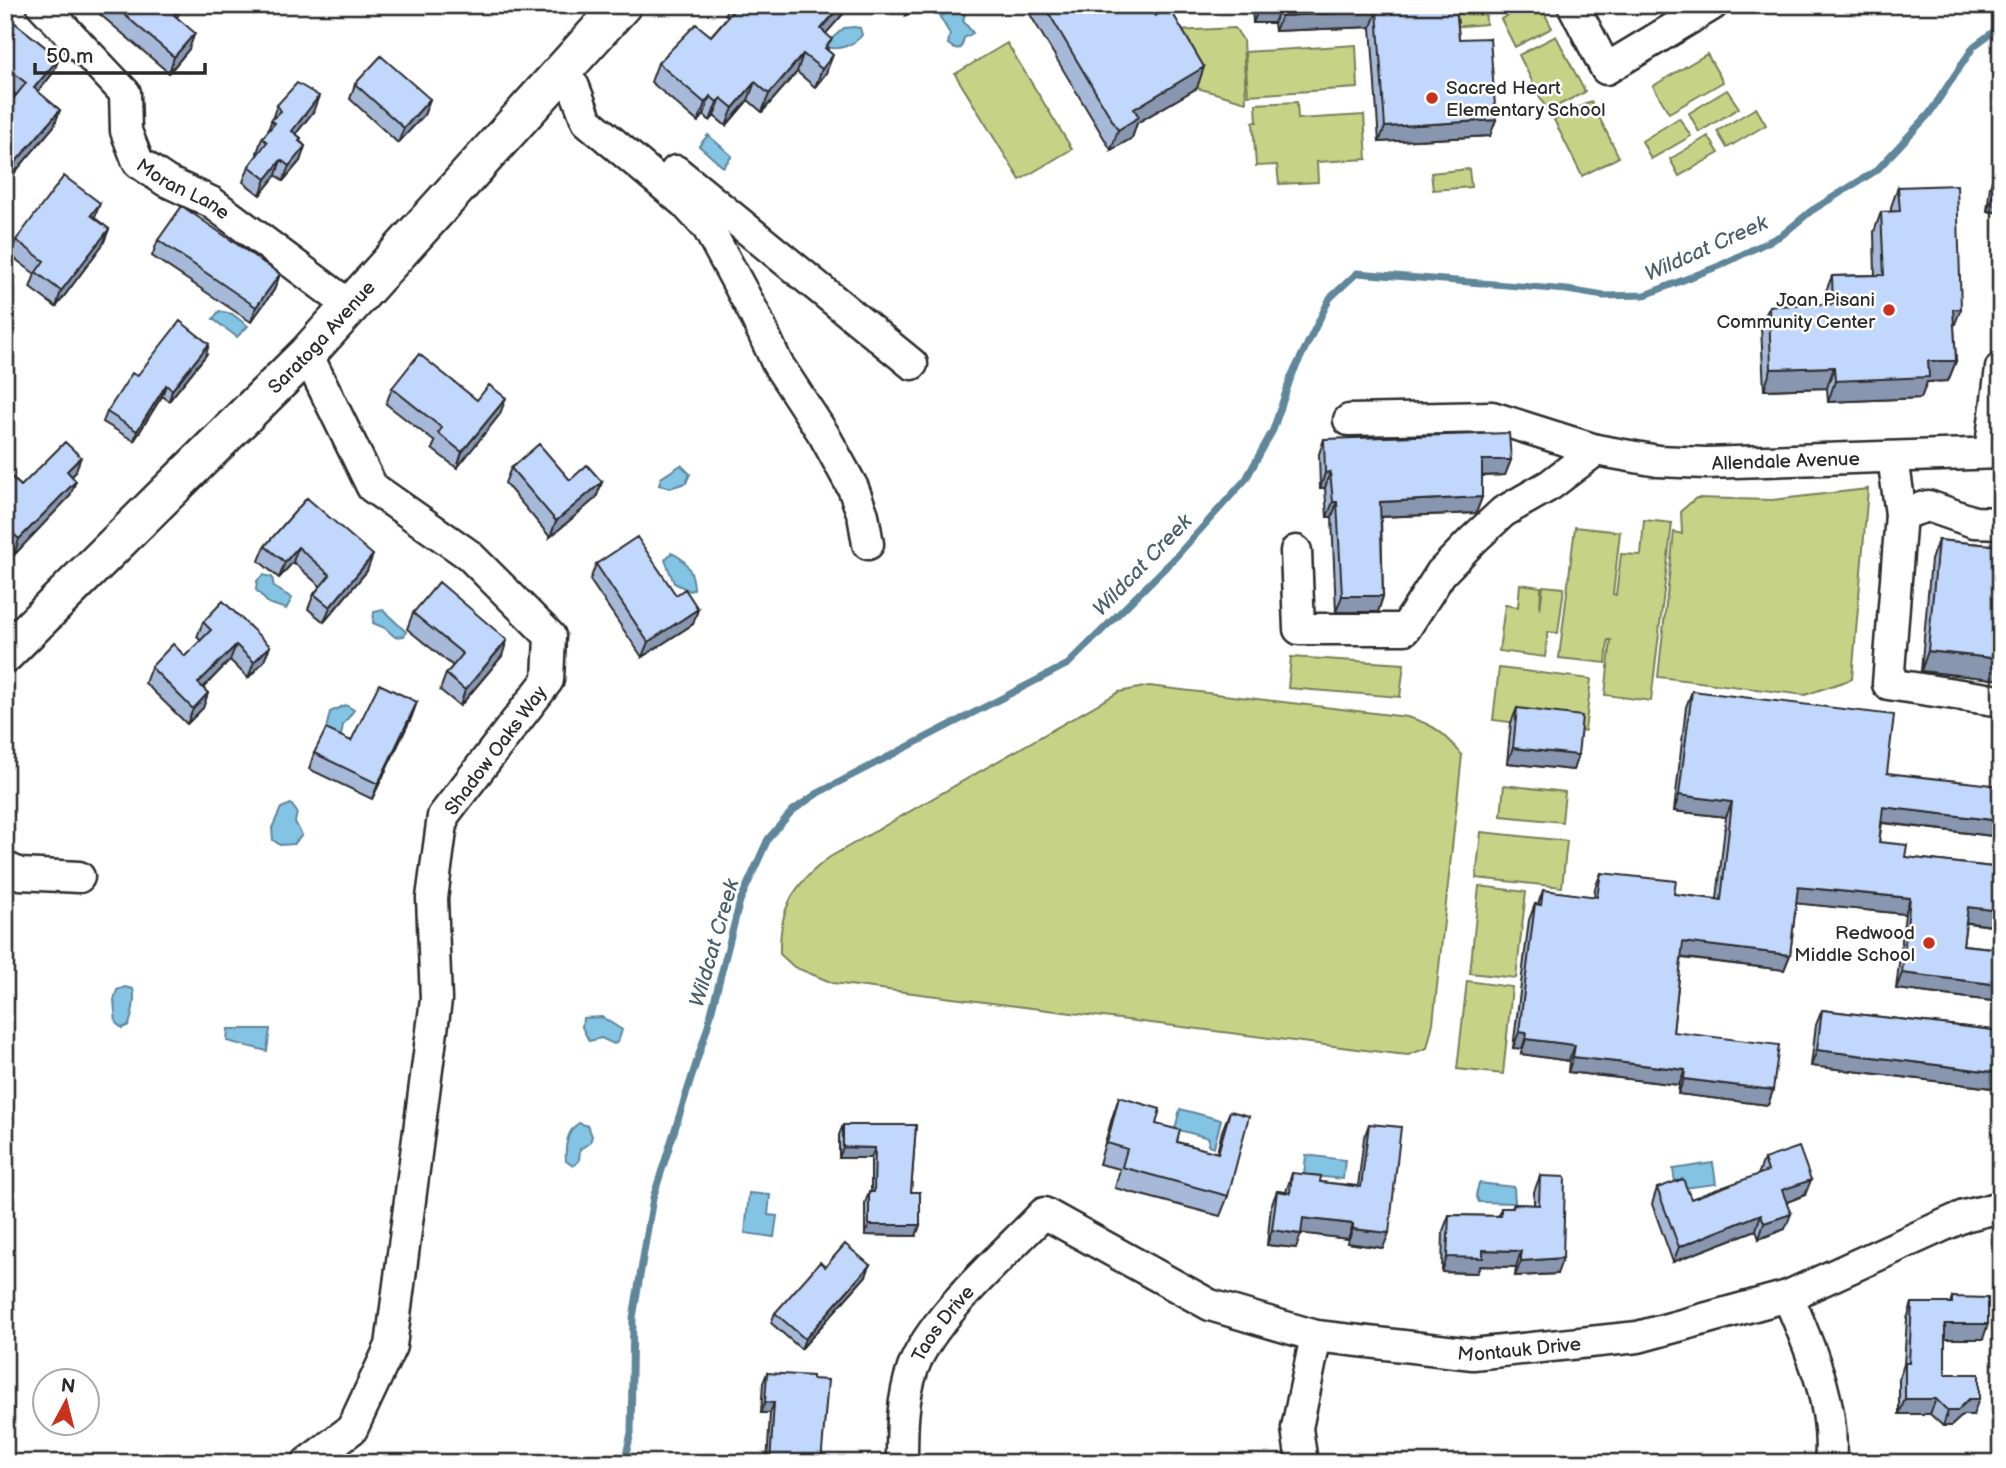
<svg xmlns="http://www.w3.org/2000/svg" width="2006" height="1468" font-family="'Balsamiq Sans',sans-serif">
  <style>
    .green { fill: #c6d387; stroke: #787f59; stroke-width: 2 }
    .water { fill: #83c3e4; stroke: #60869a; stroke-width: 2 }
    .lines { fill: none; stroke-linecap: round; stroke-linejoin: round }
    .stream { stroke: #60869a; stroke-width: 7 }
    .minor-casing { stroke: #2b2b2b; stroke-width: 35 }
    .major-casing { stroke: #2b2b2b; stroke-width: 42 }
    .minor { stroke: #fff; stroke-width: 30 }
    .major { stroke: #fff; stroke-width: 37 }
    .wall { fill: #a7b9d9; stroke: #2b2b2b; stroke-width: 2 }
    .shaded-wall { fill: #8896b0; stroke: #2b2b2b; stroke-width: 2 }
    .building { fill: #c2d7fc; stroke: #2b2b2b; stroke-width: 2 }
    .poi-dot { fill: #c8321e; stroke: #fff; stroke-width: 2.5 }
    .labels { text-anchor: middle; stroke-width: 5; stroke-linejoin: round; paint-order: stroke }
    .poi-label { font-size: 19px; fill: #2b2b2b; stroke: #fff; text-anchor: end }
    .street-label { font-size: 19px; fill: #2b2b2b; stroke: #fff }
    .water-label { font-size: 21px; font-style: italic; fill: #4a606c; stroke: #fff }
  </style>
  <rect width="100%" height="100%" fill="#fff"/>
  <filter id="ink" filterUnits="userSpaceOnUse"><feTurbulence type="fractalNoise" baseFrequency=".0143" numOctaves="2"/><feDisplacementMap in="SourceGraphic" scale="14" xChannelSelector="R" yChannelSelector="G"/><feConvolveMatrix kernelMatrix="1 2 1 2 8 2 1 2 1" color-interpolation-filters="sRGB"/></filter>
  <g filter="url(#ink)">
    <path class="green" d="M1450,5H1485L1486,24L1451,27Z
      M1528,5H1540L1552,28L1515,47L1501,19Z
      M1235,28L1243,40L1246,102L1197,88L1176,31Z
      M1556,36L1585,92L1547,111L1519,55Z
      M1007,43L1072,149L1020,180L955,74Z
      M1356,45L1358,88L1248,95L1245,52Z
      M1707,54L1723,82L1669,113L1653,86Z
      M1727,90L1739,108L1699,132L1689,113Z
      M1591,101L1619,157L1582,176L1554,120Z
      M1297,102L1298,119L1364,115L1367,159L1317,162L1318,182L1279,184L1277,165L1256,166L1253,122H1257L1256,104Z
      M1756,108L1766,125L1727,148L1717,131Z
      M1679,118L1691,136L1651,159L1642,141Z
      M1708,136L1719,153L1679,176L1670,159Z
      M1469,169L1471,187L1433,190L1431,173Z
      M1868,489L1852,679L1805,695L1658,677L1674,532L1682,534L1681,511L1696,498L1772,500Z
      M1644,520L1672,523L1651,701L1605,695L1611,640H1608L1606,663L1559,658L1575,527L1620,532L1613,594L1616,595L1621,554L1641,555Z
      M1520,584L1541,587L1540,610L1543,586L1564,588L1558,633L1548,632L1545,657L1499,651L1505,605L1518,607Z
      M1291,657L1404,664L1400,697L1288,688Z
      M1499,668L1591,679L1585,731L1493,720Z
      M1149,686L1407,717C1433,724 1445,733 1462,755L1433,1023L1427,1048L1408,1055L1389,1053L833,983L794,967L780,954C779,907 794,884 830,857L1119,692Z
      M1504,785L1565,792L1562,822L1501,816Z
      M1481,832L1567,841L1562,887L1476,878Z
      M1479,886L1526,892L1516,978L1470,973Z
      M1467,981L1512,987L1503,1074L1457,1069Z"/>
    <path class="water" d="M959,5L967,6L963,21L973,33L964,38L961,48L955,49L948,44L950,34L940,17Z
      M854,27L860,28L862,35C854,45 838,51 828,47V42L844,28Z
      M708,135L732,156L723,167L699,146Z
      M219,311L232,314L248,326L237,337L213,319Z
      M681,465L690,474L686,483L670,488L659,485L661,478Z
      M671,553C686,558 694,574 694,589L690,591L674,583L665,560Z
      M263,575L272,577L274,587L292,598L286,609L268,603L256,590L257,581Z
      M383,610L406,632L404,636L395,637L385,628L373,623L374,612Z
      M346,705L354,710L343,725L341,736L336,738L325,733L330,712Z
      M291,804L297,812L295,822L302,835L294,844L280,845L273,840L272,828L281,808Z
      M125,987L133,989C136,997 132,1016 129,1025L122,1028L116,1023L114,1000L117,990Z
      M602,1017L622,1030L618,1042L614,1044L601,1038L589,1041L582,1027L583,1018Z
      M228,1029H270L267,1051L227,1041Z
      M1180,1109L1221,1120L1214,1147L1208,1145L1209,1138L1175,1129Z
      M579,1123L588,1126L592,1136L590,1143L580,1149L579,1161L573,1166L566,1161C565,1147 566,1131 579,1123Z
      M1306,1155L1345,1160L1343,1179L1304,1175Z
      M1713,1163L1716,1184L1676,1189L1673,1169Z
      M1479,1183L1514,1187L1515,1203L1479,1202L1476,1195Z
      M749,1193L770,1195L768,1215L777,1216L774,1237L745,1233Z"/>
    <g class="lines">
      <path class="stream" d="M624,1463L631,1433L633,1318L653,1198L707,1029L740,901L768,839L792,811L818,793L1068,664L1173,560L1246,479L1273,430L1291,377L1330,298L1357,273L1567,290L1604,296L1645,295L1719,266L1782,235L1811,211L1877,170L1929,114L1974,46L2001,26"/>
      <g class="minor-casing">
        <g id="minor">
          <path id="s1" d="M42,5L125,93L126,131L138,162L166,181L211,202L350,306"/>
          <path d="M1573,5L1606,69L1712,5"/>
          <path d="M574,87L587,121L685,203L708,228L754,313L777,363L824,435L853,488L863,515L868,544"/>
          <path d="M676,171L912,364"/>
          <path d="M307,354L372,487L469,555L550,636L548,680L443,816L432,898L436,1000L391,1346L352,1429L307,1463"/>
          <path id="s2" d="M1349,420L1492,417L1596,450L1658,461L1706,463L2001,453"/>
          <path d="M1990,453L2001,368"/>
          <path d="M1893,458L1901,514L1888,684L2001,701"/>
          <path d="M1901,514L1928,506L1974,522L2001,523"/>
          <path d="M1296,551L1299,629H1405L1441,573L1473,540L1503,512L1550,485L1596,450"/>
          <path d="M5,867L20,874L79,877"/>
          <path d="M1788,1296C1810,1349 1836,1404 1830,1463"/>
          <path id="s3" d="M902,1463C902,1430 902,1399 913,1368C931,1318 1006,1253 1044,1213L1210,1305L1316,1336L1473,1354L1638,1337L1788,1296L1964,1216L2001,1207"/>
          <path d="M1302,1463L1297,1428L1316,1336"/>
        </g>
      </g>
      <g class="major-casing">
        <g id="major">
          <path id="s4" d="M5,654L307,354L622,5"/>
        </g>
      </g>
      <use href="#minor" class="minor"/>
      <use href="#major" class="major"/>
    </g>
    <path class="wall" d="M89,5H179L181,7L177,18L189,49L169,73Z
      M728,5H847L844,13L826,33L828,50L826,73L815,87L797,72L762,112L748,100L726,126L714,116L710,121L704,115L698,122L651,82L658,63L711,36L728,16L725,14Z
      M901,5H925L906,15Z
      M1029,5H1148L1197,88L1137,123L1132,138L1111,150L1031,16Z
      M1252,5H1456L1459,39L1490,136L1379,142L1371,27L1275,31L1274,23H1253Z
      M5,15L59,58L53,73L38,92L60,110L54,126L5,184V109L16,95L5,86Z
      M355,84L430,99L424,115L398,143L350,99Z
      M277,105L313,112L296,134L301,138L300,141L305,146L300,161L283,181L276,175L260,195L243,182L249,166L258,154L257,153L262,138L267,133Z
      M1997,167L2001,213L1987,211L1990,186Z
      M1898,187L1954,327L1956,361L1948,381L1927,382L1921,398L1828,402L1827,388L1764,390L1761,327L1769,306L1824,304V296L1832,276L1875,275L1874,232L1881,212H1891V207Z
      M100,203L94,218L109,229L103,244L56,307L30,288L35,274L10,255L16,240Z
      M158,240L280,274L274,290L251,322L152,256Z
      M206,355L169,401L162,396L134,441L103,422L107,412L137,376Z
      M392,388L477,400L500,414L457,468L432,449L435,442L386,404Z
      M1324,439L1511,460L1505,475L1482,476V497L1476,513L1381,517L1383,596L1378,612H1336L1332,517H1327L1325,488H1320L1319,454Z
      M511,468L570,480L602,482L596,498L550,537L505,483Z
      M5,471L21,486L75,473L72,476L70,496L14,555L5,547Z
      M307,498L367,571L324,622L308,609L314,594L320,586L293,562L279,578L259,561L265,546Z
      M1938,540L2001,546V680L1921,671L1931,560Z
      M596,564L676,595L698,609L693,624L642,657L590,580Z
      M413,613L502,656L460,706L440,690L446,674L453,666L407,629Z
      M203,622L270,646L264,661L248,678L230,660L203,688L208,693L203,708L187,724L145,683L151,667L185,656L201,641L197,637Z
      M1692,691L1887,773L2001,837L1882,823L1879,842L1905,857L2001,868V927L1966,923L1963,945L2001,949V1002L1896,989L1905,914L1796,903L1790,955L1784,970L1681,958L1673,1032L1773,1090L1768,1105L1678,1094L1679,1085L1568,1072L1569,1061L1521,1054L1522,1049L1513,1048L1529,920L1535,904H1538L1543,890L1594,897L1595,888L1601,873L1674,894L1717,899L1726,817L1674,811L1686,707Z
      M417,702L411,718L372,799L309,769L314,753L351,741Z
      M1517,708L1578,755L1573,770L1507,763L1511,723Z
      M1822,1010L2001,1031V1089L1811,1066L1816,1025Z
      M1119,1097L1156,1124L1177,1142L1217,1153L1222,1131L1230,1111L1228,1196L1220,1216L1115,1188L1120,1169L1099,1164L1112,1118Z
      M1369,1124L1383,1248L1347,1243L1348,1239L1301,1233L1296,1248L1267,1245L1271,1206L1277,1191L1286,1192L1292,1173L1320,1182L1358,1186L1364,1138Z
      M843,1125H916L911,1192L920,1225L916,1236L865,1235V1203L869,1192H871V1158H839V1135Z
      M1764,1159L1805,1195L1787,1202L1785,1229L1759,1239L1756,1230L1673,1262L1652,1204L1657,1188L1691,1199L1758,1175Z
      M1540,1176L1557,1274L1515,1276L1516,1267L1480,1266L1477,1273L1442,1272L1443,1231L1449,1215L1498,1216L1501,1208H1512L1514,1204L1534,1205V1192Z
      M870,1265L866,1276L801,1349L771,1323L775,1313L825,1267Z
      M1952,1297L1983,1339H1945V1374L1973,1415H1963L1951,1426H1943L1930,1414H1899V1379L1904,1364L1907,1319L1912,1303H1950Z
      M767,1373L821,1463H767L770,1413H761L763,1383Z"/>
    <path class="shaded-wall" d="M841,5H847L844,13L814,47L821,29Z
      M910,5H925L906,15Z
      M1259,8H1280L1274,23H1253Z
      M1377,11L1371,27L1275,31L1281,16Z
      M195,33L189,49L169,73L174,57Z
      M803,54L797,72L762,112L769,94Z
      M833,55L826,73L815,87L822,69Z
      M59,58L53,73L28,104L34,88Z
      M1204,67L1197,88L1137,123L1132,138L1111,150L1118,130L1134,109Z
      M755,82L748,100L726,126L733,108Z
      M319,96L313,112L286,146L292,131Z
      M710,96L704,115L698,122L705,103Z
      M721,98L714,116L710,121L717,102Z
      M430,99L424,115L398,143L404,128Z
      M60,110L54,126L5,184V178L7,172Z
      M1496,120L1490,136L1379,142L1385,127Z
      M305,146L300,161L283,181L289,166Z
      M281,160L276,175L260,195L266,179Z
      M1994,192L2001,193V213L1987,211Z
      M100,203L94,219L91,215Z
      M109,229L103,244L56,307L61,291Z
      M280,274L274,290L251,322L256,307Z
      M1953,309H1961L1953,329Z
      M209,344L206,355L169,401L172,390Z
      M1928,361H1956L1948,381L1927,382L1921,398L1828,402L1835,381Z
      M1834,367L1827,388L1764,390L1771,369Z
      M166,385L162,396L134,441L137,431Z
      M506,398L500,414L457,468L462,452Z
      M81,457L75,473L61,487L67,471Z
      M1482,460H1511L1505,475L1476,476Z
      M1330,472L1325,488H1320L1325,473Z
      M76,481L70,496L14,555L19,539Z
      M602,482L596,498L550,537L556,521Z
      M1482,497L1476,513L1375,517L1380,502Z
      M1333,502H1337L1332,517H1327Z
      M298,547L293,562L279,578L285,562Z
      M373,555L367,571L324,622L330,607Z
      M1342,596H1383L1378,612H1336Z
      M698,609L693,624L642,657L648,642Z
      M507,640L502,656L460,706L465,690Z
      M236,645L230,660L193,698L198,683Z
      M270,646L264,661L248,678L254,662Z
      M1928,651L2001,659V680L1921,671Z
      M208,693L203,708L187,724L193,709Z
      M417,702L411,718L372,799L378,784Z
      M1513,748L1578,755L1573,770L1507,763Z
      M1679,795L1732,802L1726,817L1674,811Z
      M1883,807L2001,821V837L1878,822Z
      M1798,887L1910,898L1905,914L1792,903Z
      M1968,907L2001,911V927L1963,922Z
      M1683,942L1790,955L1784,970L1677,957Z
      M1902,973L2001,985V1002L1896,989Z
      M1519,1032L1527,1033L1522,1049L1513,1048Z
      M1526,1039L1575,1045L1569,1061L1521,1054Z
      M1817,1050L2001,1073V1089L1811,1066Z
      M1573,1057L1685,1070L1679,1085L1568,1072Z
      M1684,1079L1773,1090L1768,1105L1678,1094Z
      M843,1147L875,1148L871,1158H839Z
      M1811,1180L1805,1195L1777,1206L1782,1190Z
      M1761,1214L1756,1230L1673,1262L1679,1247Z
      M1791,1214L1785,1229L1759,1239L1764,1223Z
      M1303,1218L1353,1224L1348,1239L1298,1233Z
      M869,1225H920L916,1236L865,1235Z
      M1353,1229L1389,1233L1383,1248L1347,1243Z
      M1272,1230L1301,1234L1296,1248L1267,1245Z
      M1483,1250L1521,1251L1516,1267L1480,1266L1477,1273L1442,1272L1447,1257Z
      M1563,1258L1557,1274L1515,1276L1521,1261Z
      M870,1265L866,1276L801,1349L805,1339Z
      M1945,1324H1988L1983,1339H1940Z
      M1905,1399H1936L1930,1414H1899Z
      M1969,1399H1979L1973,1415H1963L1951,1426H1943L1948,1411Z
      M765,1402L774,1403L770,1413H761Z"/>
    <path class="building" d="M113,5H179L181,7L174,15L195,33L174,57Z
      M738,5H841L821,29L832,39L825,48L833,55L822,69L803,54L769,94L755,82L733,108L721,98L717,102L710,96L705,103L658,63L696,24L711,36Z
      M1044,5H1148L1155,16L1169,7L1204,67L1134,109L1139,117L1118,130Z
      M1259,5H1456L1459,39L1490,38L1496,120L1385,127L1377,11L1281,16L1280,8H1259Z
      M5,15L59,58L34,88L60,110L7,172L5,171V109L26,83L5,66Z
      M381,56L430,99L404,128L355,84Z
      M297,83L319,96L292,131L301,138L299,141L305,146L289,166L281,160L266,179L249,166L267,142L262,138L275,123L271,120L281,111L277,105Z
      M1997,167L2001,168V193L1994,192Z
      M64,176L100,203L91,215L109,229L61,291L36,272L44,261L16,240Z
      M1957,185L1961,309H1953L1956,361H1928L1929,377L1835,381L1834,367L1771,369L1769,306L1833,304L1832,276L1884,275L1881,212L1900,211L1898,187Z
      M182,206L280,274L256,307L158,240Z
      M180,321L209,344L172,390L166,385L137,431L107,412L132,373L137,376Z
      M419,354L477,400L489,385L506,398L462,452L438,433L442,428L392,388Z
      M1509,433L1511,460H1482V497L1380,502L1383,596H1342L1337,502H1333L1330,472L1325,473L1324,439Z
      M65,442L81,457L67,471L76,481L19,539L5,526V471L21,486Z
      M539,444L570,480L587,465L602,482L556,521L511,468Z
      M307,498L373,555L330,607L314,594L330,575L298,547L285,562L265,546Z
      M637,537L676,595L685,589L698,609L648,642L596,564Z
      M1938,540L2001,546V659L1928,651Z
      M439,582L507,640L465,690L446,674L463,654L413,613Z
      M223,601L270,646L254,662L236,645L198,683L208,693L193,709L151,667L173,644L185,656L211,630L203,622Z
      M379,684L417,702L378,784L314,753L326,729L351,741Z
      M1692,691L1894,715L1887,773L2001,786V821L1883,807L1879,842L1907,845L1905,857L2001,868V911L1968,907L1963,945L2001,949V985L1902,973L1910,898L1798,887L1790,955L1683,942L1673,1032L1779,1045L1773,1090L1684,1079L1685,1070L1573,1057L1575,1045L1526,1039L1527,1033L1519,1032L1535,904L1541,905L1543,890L1597,897L1601,873L1676,881L1674,894L1721,900L1732,802L1679,795Z
      M1517,708L1582,716L1578,755L1513,748Z
      M1822,1010L2001,1031V1073L1817,1050Z
      M1119,1097L1160,1109L1156,1124L1180,1130L1177,1142L1218,1153L1230,1111L1249,1116L1228,1196L1122,1167L1127,1149L1107,1143Z
      M1369,1124L1401,1127L1389,1233L1353,1229V1224L1303,1218L1301,1234L1272,1230L1277,1191L1290,1193L1292,1173L1321,1176L1320,1182L1361,1187Z
      M843,1125H916L911,1192H920V1225H869V1192H874L875,1148L843,1147Z
      M1799,1147L1811,1180L1782,1190L1791,1214L1764,1223L1761,1214L1679,1247L1657,1188L1683,1179L1691,1199L1768,1171L1764,1159Z
      M1540,1176L1565,1177L1563,1258L1521,1261V1251L1483,1250V1258L1447,1257L1449,1215L1501,1216V1208H1513L1514,1204L1539,1205Z
      M845,1244L870,1265L805,1339L775,1313L820,1262L825,1267Z
      M1952,1297L1988,1298V1324H1945V1374H1979V1399H1969L1957,1411H1948L1936,1399H1905V1363H1909L1912,1303H1952Z
      M767,1373L812,1376V1379L828,1380L821,1463H770L774,1403L765,1402Z"/>
  </g>
  <g class="poi-dot">
    <circle cx="1432" cy="98" r="7"/>
    <circle cx="1889" cy="310" r="7"/>
    <circle cx="1929" cy="943" r="7"/>
  </g>
  <g class="labels">
    <g class="poi-label">
      <text x="1446" y="94" text-anchor="start">Sacred Heart<tspan x="1446" dy="22">Elementary School</tspan></text>
      <text x="1875" y="306">Joan Pisani<tspan x="1875" dy="22">Community Center</tspan></text>
      <text x="1915" y="939">Redwood<tspan x="1915" dy="22">Middle School</tspan></text>
    </g>
    <g class="street-label">
      <text dy="7" stroke="none"><textPath href="#s1" startOffset="245">Moran Lane</textPath></text>
      <text dy="7" stroke="none"><textPath href="#s4" startOffset="448">Saratoga Avenue</textPath></text>
      <text dy="7" stroke="none"><textPath href="#s2" startOffset="443">Allendale Avenue</textPath></text>
      <text transform="translate(495 750) rotate(-53)" y="7">Shadow Oaks Way</text>
      <text dy="7" stroke="none"><textPath href="#s3" startOffset="150">Taos Drive</textPath></text>
      <text dy="7" stroke="none"><textPath href="#s3" startOffset="805">Montauk Drive</textPath></text>
    </g>
    <g class="water-label">
      <text transform="translate(1706 248) rotate(-24)" y="7">Wildcat Creek</text>
      <text transform="translate(1142 565) rotate(-46)" y="7">Wildcat Creek</text>
      <text transform="translate(714 943) rotate(-74)" y="7">Wildcat Creek</text>
    </g>
  </g>
  <rect width="2006" height="1468" fill="none" stroke="#fff" stroke-width="28"/>
  <rect x="14" y="14" width="1978" height="1440" fill="none" stroke="#2b2b2b" stroke-width="2.5" filter="url(#ink)"/>
  <g transform="translate(66 1402) rotate(7)"><circle r="33" fill="#ffffff" stroke="#aaaaaa" stroke-width="2"/>
  <path d="M0-5L12 26L0 18L-12 26Z" fill="#c8321e"/>
  <text y="-10" font-size="19" font-weight="bold" text-anchor="middle" fill="#2b2b2b">N</text>
  </g>
  <path d="M35 63v10h170v-10" fill="none" stroke="#2b2b2b" stroke-width="3.5"/>
  <text x="46" y="63" font-size="21" fill="#2b2b2b" stroke="#ffffff" stroke-width="5" paint-order="stroke">50 m</text>
</svg>
